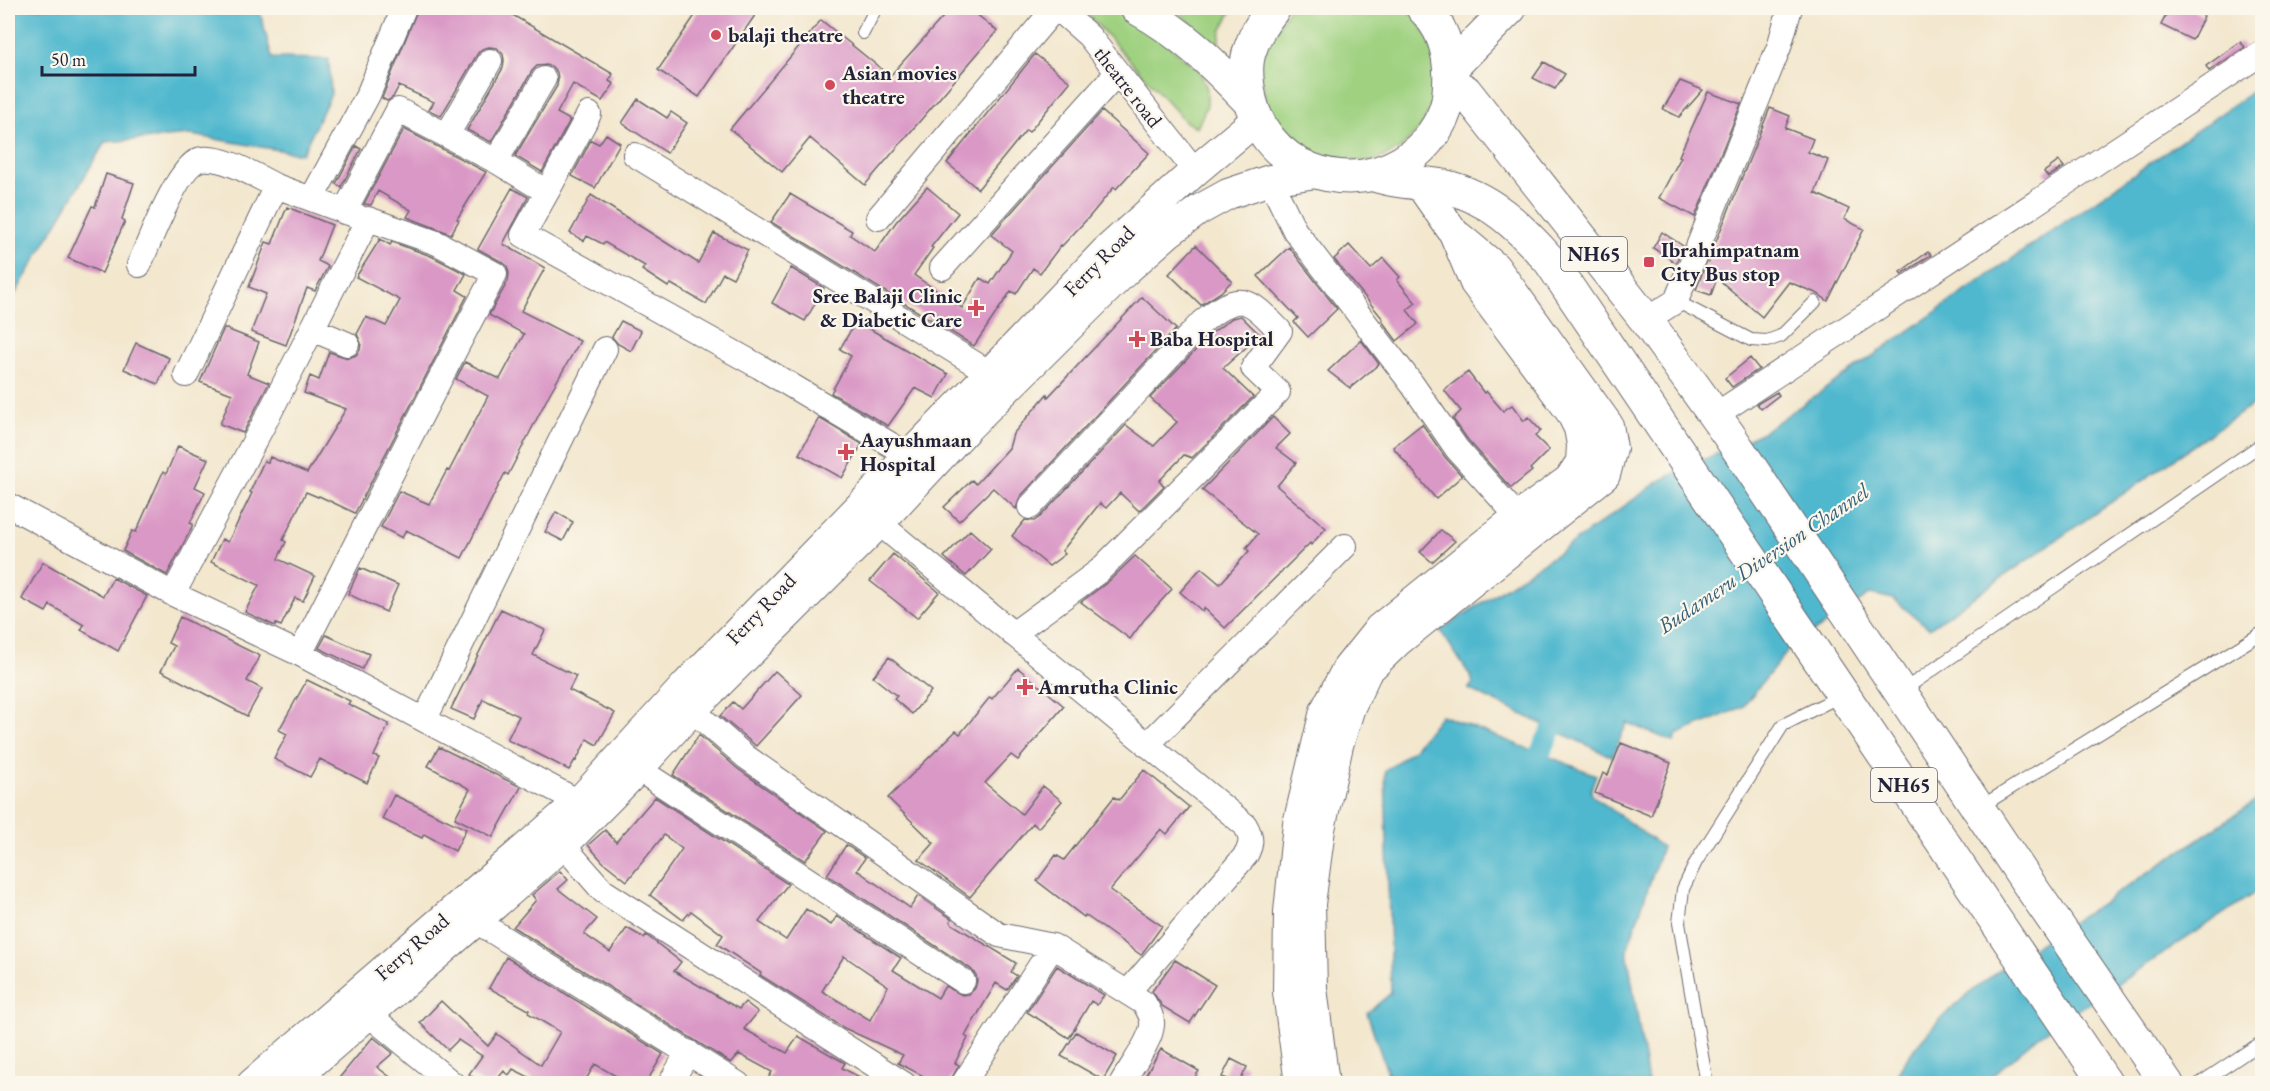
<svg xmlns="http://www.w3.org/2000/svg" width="2270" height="1091" font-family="'EB Garamond',serif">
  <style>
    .green { fill: #9fd180; stroke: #607a5e; stroke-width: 1.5 }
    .water { fill: #50b8ce; stroke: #396d84; stroke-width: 1.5 }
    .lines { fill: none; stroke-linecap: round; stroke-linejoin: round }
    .canal { stroke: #50b8ce; stroke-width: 21 }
    .building { fill: #da98c6; fill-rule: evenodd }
    .service-casing { stroke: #6b676e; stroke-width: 14 }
    .minor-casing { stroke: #6b676e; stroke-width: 26 }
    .tertiary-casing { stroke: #6b676e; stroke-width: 32 }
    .trunk-casing { stroke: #6b676e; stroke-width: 35 }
    .service { stroke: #fff; stroke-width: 12 }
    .minor { stroke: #fff; stroke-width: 24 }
    .tertiary { stroke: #fff; stroke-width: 30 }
    .trunk { stroke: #fff; stroke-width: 33 }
    .poi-dot { fill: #d1495b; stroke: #fbf7ec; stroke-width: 2 }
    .labels { text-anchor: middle; stroke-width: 4.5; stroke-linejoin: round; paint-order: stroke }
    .shield { fill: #fbf7ec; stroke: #636270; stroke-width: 1.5 }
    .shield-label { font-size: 20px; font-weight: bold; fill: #22223b }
    .poi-label { font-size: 21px; font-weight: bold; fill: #22223b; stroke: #fbf7ec; text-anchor: start }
    .street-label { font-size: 21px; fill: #22223b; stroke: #fbf7ec }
    .water-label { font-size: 22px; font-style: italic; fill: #345e76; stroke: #fbf7ec }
  </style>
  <rect width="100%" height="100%" fill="#fbf7ec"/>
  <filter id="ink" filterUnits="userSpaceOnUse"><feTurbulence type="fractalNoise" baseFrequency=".0167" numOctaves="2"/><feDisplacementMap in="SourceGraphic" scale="12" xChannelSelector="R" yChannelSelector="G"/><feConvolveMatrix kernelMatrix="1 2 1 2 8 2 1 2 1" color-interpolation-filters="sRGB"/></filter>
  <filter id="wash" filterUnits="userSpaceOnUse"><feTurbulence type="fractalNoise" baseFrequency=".008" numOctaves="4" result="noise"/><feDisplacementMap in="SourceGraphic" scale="24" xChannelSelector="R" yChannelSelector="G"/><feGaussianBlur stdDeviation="1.35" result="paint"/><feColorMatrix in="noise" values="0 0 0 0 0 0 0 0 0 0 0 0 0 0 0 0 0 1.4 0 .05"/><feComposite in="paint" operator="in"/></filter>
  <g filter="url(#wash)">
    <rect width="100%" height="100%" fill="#f3e7ce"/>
    <path class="green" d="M1082,8H1125L1200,72L1207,89V105L1197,128L1186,122Z
      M1173,8H1233L1221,31L1217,53C1204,34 1190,21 1173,8Z
      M1289,8H1404L1417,18L1431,42L1438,71L1434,100L1421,128L1400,149L1373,162L1313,158L1268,119L1259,60Z"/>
    <path class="water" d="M8,8H259L272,58L329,59L331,94L302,154L191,135L105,142L8,306Z
      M2262,85V398L1929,628L1893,599L1871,594L1791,647L1743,707L1676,735L1674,742L1627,723L1612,757L1468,689L1473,683L1471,677L1440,630L1561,551L1661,480L1763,432Z
      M1441,715L1596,775L1591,790L1592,795L1662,847L1627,950L1648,1083H1391L1367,1013L1391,993L1385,771L1412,751Z
      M2262,797V888L2039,1036L1983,1083L1892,1084C1933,1004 2018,958 2090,911C2148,873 2205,835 2262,797Z"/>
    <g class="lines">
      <path class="canal" d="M1531,778C1539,753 1551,724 1571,707"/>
    </g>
    <g id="blocks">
      <path class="building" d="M418,8H512L509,13L613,74L609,81L614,84L602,101L573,84L557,113L570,120L542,172L515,156L557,86L558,79L557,72L551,66L545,65L537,66L532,71L491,142L467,130L503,68L504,60L503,54L497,48L489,47L482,49L478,53L441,116L429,110L434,102L399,86L393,97L387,101L382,98Z
        M700,8H760L699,97L658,70Z
        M951,8H969L997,31L865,185L810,138L782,172L730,129L821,20L890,76Z
        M2170,8H2188L2204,16L2192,40L2161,25Z
        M2240,42L2245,47L2209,71L2206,66Z
        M1035,54L1070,82L1029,132L1026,130L978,189L947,163Z
        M1544,62L1565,74L1555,89L1533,78Z
        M1680,81L1703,90L1679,117L1663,109Z
        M1708,92L1741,104L1695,217L1659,198L1681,157L1679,156Z
        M638,99L667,118L671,112L687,123L667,153L622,123Z
        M1770,108L1790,116L1785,128L1813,139L1808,152L1828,160L1815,193L1849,209L1844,219L1864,229L1828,301L1818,294L1789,282L1762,317L1717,278L1711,295L1696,290L1707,261L1709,262L1713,249Z
        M1102,111L1149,153L1116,189L1114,187L1090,216L1062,246L1061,245L1040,273L1033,268L1016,294L1011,291L974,346L771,222L790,194L852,231L850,235L875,252L896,222L927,187L958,213L931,247L933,248L914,275L962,308L980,278L990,284L1012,251L991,235Z
        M404,129L486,172L457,219L459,220L451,234L407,217L411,210L378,191L371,205L364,204Z
        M606,134L620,143L595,188L572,176L591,140L599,144Z
        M356,146L361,149L341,187L336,184Z
        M2059,161L2064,167L2048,177L2044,172Z
        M106,174L134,183L122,219L125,221L102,273L68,258L92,206L95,207Z
        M512,188L528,197L503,244L545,268L521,311L580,341L550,393L508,475L505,473L462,558L406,530L402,538L381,527L399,491L429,504L447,470L449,471L488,396L456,379L465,362L500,379L524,334L489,315L508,281L509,273L507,266L502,262L478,249Z
        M591,195L698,263L714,233L748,250L733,278L723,273L706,304L671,284L668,287L642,270L645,266L604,242L603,244L587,236L584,241L570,233Z
        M287,207L332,225L318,261L328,266L315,291L307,288L286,345L251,332L266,294L249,287L266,242L272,244Z
        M1662,232L1683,246L1676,263L1653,248Z
        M380,239L390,245L392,242L431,256L466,274L457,290L467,296L355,513L319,496L318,497L306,492L283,540L286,542L278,559L315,576L303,601L295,598L281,626L276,624L275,626L245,612L259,585L211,562L222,539L228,542L252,493L250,492L264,461L268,462L270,457L307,473L346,409L304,393L310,376L319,380L329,352L348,358L356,355L360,350L361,343L357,334L366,317L386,326L400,300L356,277Z
        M1196,245L1232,281L1221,292L1201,305L1169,274Z
        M1349,245L1371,269L1383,258L1400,277L1397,280L1416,303L1407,310L1418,324L1397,341L1382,321L1383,319L1334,259Z
        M1289,247L1337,309L1308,337L1294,322L1298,318L1258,276Z
        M1928,252L1931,255L1902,274L1900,272Z
        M791,268L824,288L805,321L772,303Z
        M1142,297L1176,329L1020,497L1016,509L993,488L959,521L944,507L972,480L976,484L1009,448L1013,434L1047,394L1048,397Z
        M1241,316L1260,335L1223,368L1253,397L1192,458L1184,455L1159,481L1164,486L1139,511L1120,493L1106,508L1100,503L1062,551L1065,554L1049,566L1012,536L1025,520L1034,521L1040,517L1126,425L1154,446L1177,422L1150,398L1212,333L1232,318Z
        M621,321L641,331L631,351L618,344L612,337Z
        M856,321L948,374L935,398L915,388L888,426L831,393L851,356L840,349Z
        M224,328L259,342L247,374L269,383L243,433L220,424L232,394L200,382Z
        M1361,340L1379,364L1350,388L1328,371Z
        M136,343L169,358L158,384L124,369Z
        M1750,358L1759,369L1732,387L1725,378Z
        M1468,372L1484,393L1486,391L1503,411L1512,405L1524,421L1528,417L1541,431L1535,436L1549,450L1530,469L1532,471L1511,488L1468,440L1453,419L1461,411L1444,390Z
        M1777,392L1779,395L1761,409L1757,404Z
        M1273,417L1290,434L1276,448L1296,463L1277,486L1326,528L1311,545L1310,543L1225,628L1204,608L1202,611L1180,592L1201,568L1220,584L1249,551L1246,548L1258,534L1202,490Z
        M819,418L862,444L842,478L799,454Z
        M1422,424L1445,457L1462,476L1436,499L1393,447Z
        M178,446L208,459L195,487L205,492L190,523L193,524L190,531L167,575L123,551L132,531L136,532L163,472L166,474Z
        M556,512L573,522L563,541L545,532Z
        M970,530L991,549L966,576L944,557Z
        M1441,530L1455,541L1432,562L1420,552Z
        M893,554L939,592L917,618L870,581Z
        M1135,556L1172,589L1144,620L1130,639L1081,602L1109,581Z
        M43,562L103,596L113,578L147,596L118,651L81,630L84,625L50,605L46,612L22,599Z
        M360,568L398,585L386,612L348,594Z
        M501,609L545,630L533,655L576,676L569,690L615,713L597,745L587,739L576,761L575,760L569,770L525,747V748L507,740L519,716L483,699L474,719L451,709Z
        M180,617L260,656L247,681L262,689L247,716L161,671L174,646L168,643Z
        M326,635L369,654L362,669L319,648Z
        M889,657L931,691L912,714L894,699L897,696L873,677Z
        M1018,668L1064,706L1018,760L1011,755L985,783L1022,814L1043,786L1062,801L1038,828L1033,823L970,897L919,860L934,843L888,798L956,731L960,734L990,697L992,699Z
        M775,671L802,695L756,746L720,716L733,702L741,709Z
        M307,680L350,701L348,704L389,724L374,756L379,758L367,783L320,759L310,777L274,759L287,734L279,730Z
        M699,735L738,769L827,831L805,861L673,775Z
        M1621,743L1671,763L1651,816L1595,793L1603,773L1608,775Z
        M439,747L521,787L493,837L455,818L470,789L428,766Z
        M1144,770L1189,807L1167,834L1161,829L1110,890L1162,926L1141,955L1085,915L1084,917L1037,881L1056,855L1064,860L1114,797L1119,800Z
        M394,795L466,829L455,851L424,834L422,838L382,819Z
        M655,797L788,884L759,922L786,940L806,909L831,925L837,916L901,958L893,970L938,998L945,986L962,995L969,994L975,988L977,981L976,975L971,969L827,875L846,845L865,858L857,870L910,908L918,896L952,919L950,921L952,924L1016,963L1011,972L1017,976L1007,990L996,983L965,1036L968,1038L955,1063L959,1065L949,1083H937L898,1063L903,1055L844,1028L760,975L761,973L717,944L723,935L691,911L683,920L650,895L682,849L664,835L627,881L603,862L588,845L605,830L616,842ZM844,956L888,986L870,1020L822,991Z
        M560,871L568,880L558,889L597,919L584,934L610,952L627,928L644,938L646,935L681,962L674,971L739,1009L745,1002L758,1012L744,1029L787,1053L798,1036L845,1063L842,1068L871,1083H765L772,1072L739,1054L731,1063L513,927L536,900L532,895Z
        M506,957L663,1054L646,1083H628L595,1064L584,1083H531L533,1079L513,1069L509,1075L504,1071L494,1083H482L469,1074L482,1056L458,1040L448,1050L420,1023L441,1001L488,1046L497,1034L541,1065L560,1032L528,1013L529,1010L489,988Z
        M1175,960L1215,985L1190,1023L1162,1006L1152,991Z
        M1057,966L1104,995L1097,1005L1091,1001L1069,1038L1027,1012Z
        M1076,1032L1117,1056L1103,1080L1061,1056Z
        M373,1037L393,1053L377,1067L398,1083H335Z
        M1161,1049L1199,1071L1191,1083H1141Z
        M1231,1059L1247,1067L1239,1083L1222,1077Z"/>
    </g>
  </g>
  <g filter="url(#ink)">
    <use href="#blocks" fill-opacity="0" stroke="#6b676e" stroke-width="1.5"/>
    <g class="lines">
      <g class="service-casing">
        <path id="service" d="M863,33L876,8
          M1676,301L1751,340L1767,341L1781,336L1815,302
          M1902,691L2262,444
          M1980,807L2262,633
          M1707,1084L1679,923L1683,889L1696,862L1783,725L1842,695
          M2199,1084L2262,1042"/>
      </g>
      <g class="minor-casing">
        <path id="minor" d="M1057,8L1089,36L1195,171
          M447,135L490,61
          M635,155L990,373
          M496,161L544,79
          M1270,180L1295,231L1412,384L1457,449L1518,517
          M547,192L589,114
          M312,198L368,95L404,8
          M344,212L398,110L496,161L547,192L523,235L760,367L910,456L922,468
          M878,218L1055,8
          M139,265C149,243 179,162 202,159C227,157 255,176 276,186
          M942,268L1117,73
          M1646,320L1676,301L1779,47L1790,8
          M312,329L347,344
          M186,375L276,186L357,216
          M1714,416L2262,53
          M8,505L173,594L300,654L579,802L591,813
          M879,523L1245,825C1252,837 1252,844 1246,855L1128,992
          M173,594L269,414L368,219L437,243L495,274C428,399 365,527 300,654
          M1013,634L1099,571L1278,392L1253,368L1280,331C1248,298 1241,290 1202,322L1030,507
          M692,710L746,757L999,935L1053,946L1144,1003C1148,1010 1153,1017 1152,1025C1151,1042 1129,1069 1121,1084
          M425,719L605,349
          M1147,745L1345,546
          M638,769L963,981
          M563,845L603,891L904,1084
          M476,921L738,1084
          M368,1014L453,1084
          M670,1084L688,1052
          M963,1084L1053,946"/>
      </g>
      <g class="tertiary-casing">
        <path id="tertiary" d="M252,1084L579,802L687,684L990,373L1104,253L1195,171L1256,120
          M288,1084L563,845L638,769L692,710L879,523L968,427L1124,272L1168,233L1199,210L1228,194L1270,180L1316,173
          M1300,1084L1288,992L1289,912L1298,824L1325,711L1347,669L1379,629L1518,517L1569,480L1581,462L1582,445L1579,428L1571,412L1475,283L1454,233L1419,183
          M1324,1084L1312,988L1310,904L1320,829L1338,745L1350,707L1367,671L1398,641L1605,475L1612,448L1608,425L1495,267L1459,237"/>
      </g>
      <g class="trunk-casing">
        <path id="trunk" d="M1137,8C1181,32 1215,65 1249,101
          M1274,8C1264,20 1256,32 1251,47C1246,59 1246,74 1248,87C1257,168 1351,204 1414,154C1432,139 1448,115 1449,92C1452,61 1446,30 1423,8
          M1451,68L1510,8
          M1450,83L1465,91L1646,320L1728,434L2026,880L2167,1084
          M1375,175C1397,183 1421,182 1443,186C1489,196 1521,228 1550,261L2106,1084"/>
      </g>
      <use href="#service" class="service"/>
      <use href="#minor" class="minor"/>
      <use href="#tertiary" class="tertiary"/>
      <use href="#trunk" class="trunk"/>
    </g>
  </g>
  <g class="poi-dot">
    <circle cx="716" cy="35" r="6"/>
    <circle cx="830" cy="85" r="6"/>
    <rect x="1643" y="256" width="12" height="12" rx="3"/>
    <path d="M973 299h6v6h6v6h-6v6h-6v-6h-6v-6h6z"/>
    <path d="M1134 330h6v6h6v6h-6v6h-6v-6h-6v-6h6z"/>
    <path d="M843 443h6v6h6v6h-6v6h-6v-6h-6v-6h6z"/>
    <path d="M1022 678h6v6h6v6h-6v6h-6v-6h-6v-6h6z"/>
  </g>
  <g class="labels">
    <g class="shield">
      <rect x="1561" y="237" width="66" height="34" rx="4.5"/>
      <rect x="1871" y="768" width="66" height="34" rx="4.5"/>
    </g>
    <g class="shield-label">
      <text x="1594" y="261">NH65</text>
      <text x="1904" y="792">NH65</text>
    </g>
    <g class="poi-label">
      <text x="728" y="42">balaji theatre</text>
      <text x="842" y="80">Asian movies<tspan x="842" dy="24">theatre</tspan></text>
      <text x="1661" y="257">Ibrahimpatnam<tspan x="1661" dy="24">City Bus stop</tspan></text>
      <text x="962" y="303" text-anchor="end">Sree Balaji Clinic<tspan x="962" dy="24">&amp; Diabetic Care</tspan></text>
      <text x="1150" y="346">Baba Hospital</text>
      <text x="860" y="447">Aayushmaan<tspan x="860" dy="24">Hospital</tspan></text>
      <text x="1038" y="694">Amrutha Clinic</text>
    </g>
    <g class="street-label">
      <text transform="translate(1128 87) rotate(52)" y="7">theatre road</text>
      <text transform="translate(1099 261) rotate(-45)" y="7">Ferry Road</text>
      <text transform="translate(761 609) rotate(-46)" y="7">Ferry Road</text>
      <text transform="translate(412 947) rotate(-41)" y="7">Ferry Road</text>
    </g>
    <g class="water-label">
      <text transform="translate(1763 558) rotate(-34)" y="8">Budameru Diversion Channel</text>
    </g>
  </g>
  <rect width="2270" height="1091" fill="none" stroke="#fbf7ec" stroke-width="30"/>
  <path d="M42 66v9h153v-9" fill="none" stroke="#22223b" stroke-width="3"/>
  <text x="51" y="66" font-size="18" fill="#22223b" stroke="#fbf7ec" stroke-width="4.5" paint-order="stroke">50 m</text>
</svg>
